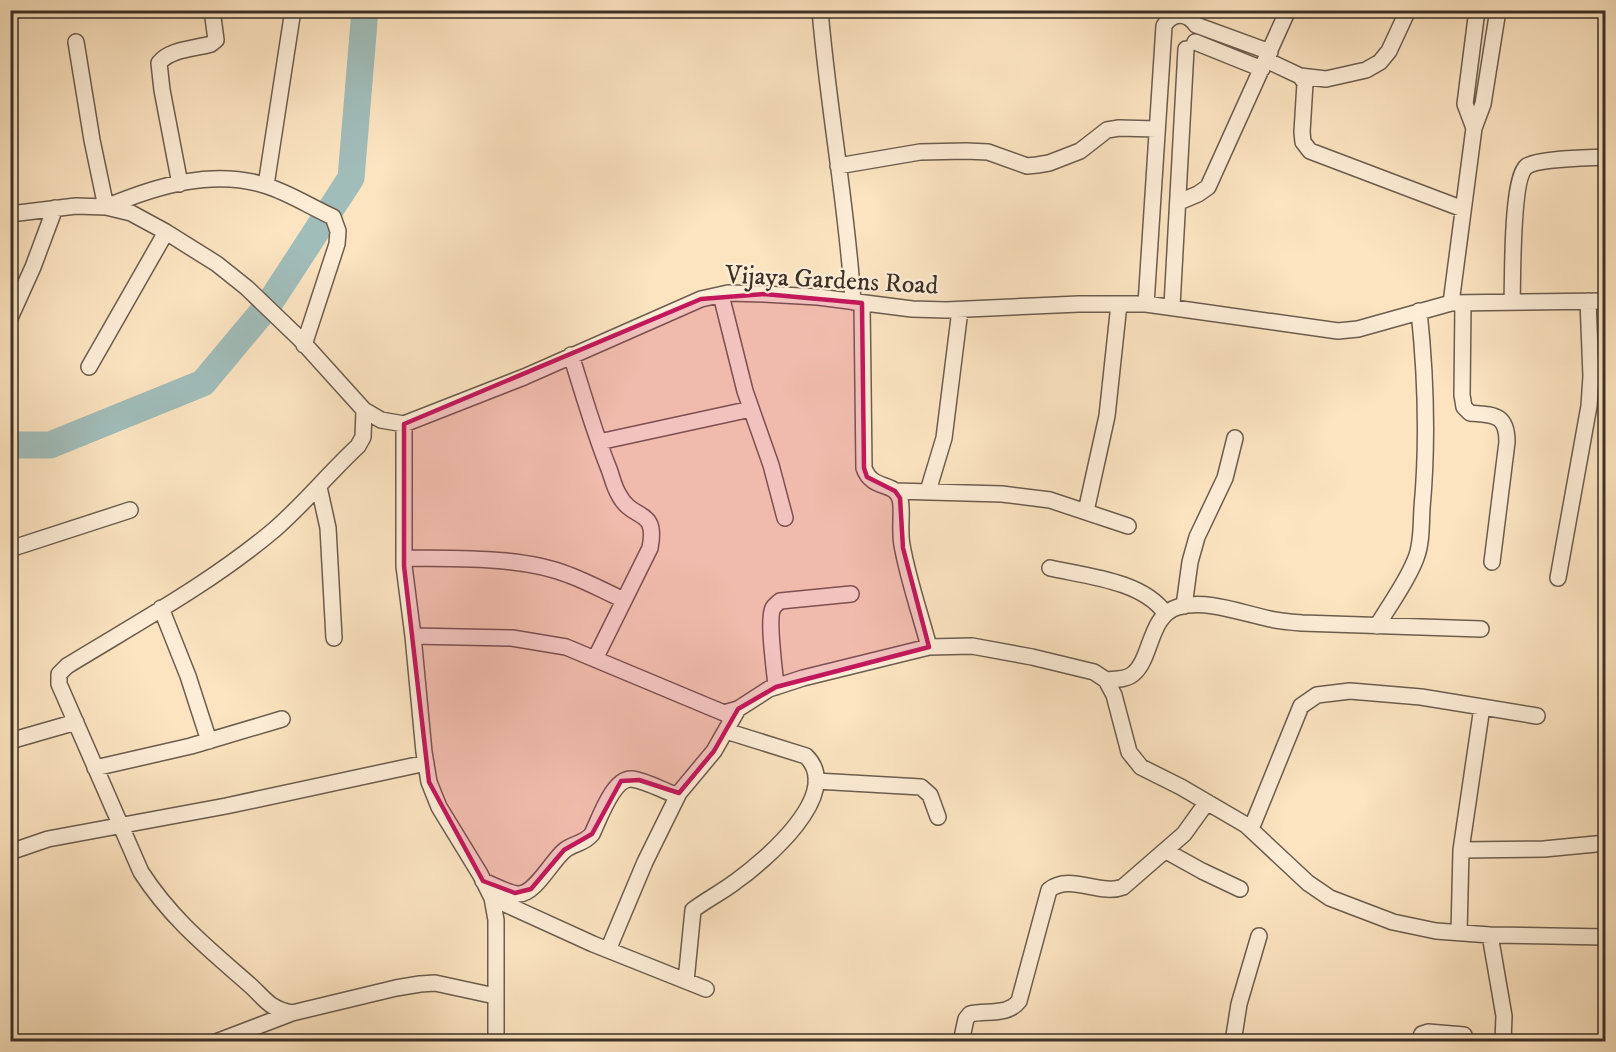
<svg xmlns="http://www.w3.org/2000/svg" width="1616" height="1052" font-family="'IM FELL DW Pica',serif">
  <style>
    .lines { fill: none; stroke-linecap: round; stroke-linejoin: round }
    .river { stroke: #a1bdba; stroke-width: 27 }
    .street-casing { stroke: #6c5d4e; stroke-width: 18 }
    .street { stroke: #fdedd7; stroke-width: 15 }
    .marked { fill: #c2185b; fill-opacity: 0.2; stroke: #c2185b; stroke-width: 4.5; stroke-linejoin: round }
    .labels { text-anchor: middle; stroke-width: 4.5; stroke-linejoin: round; paint-order: stroke }
    .street-label { font-size: 26px; fill: #3c3027; stroke: #fdedd7 }
  </style>
  <rect width="100%" height="100%" fill="#fce4c1"/>
  <filter id="stains"><feTurbulence type="fractalNoise" baseFrequency=".00333" numOctaves="4"/><feColorMatrix values="0 0 0 0 .2 0 0 0 0 .09 0 0 0 0 .02 0 0 0 .5 -.17"/></filter>
  <radialGradient id="worn" r=".72"><stop offset=".6" stop-color="#630" stop-opacity="0"/><stop offset="1" stop-color="#630" stop-opacity=".3"/></radialGradient>
  <g class="lines">
    <path class="river" d="M10,445H50L203,383L269,304L351,178L365,10"/>
    <g class="street-casing">
      <path id="street" d="M820,10C828,108 847,204 853,302
        M76,42L92,140L106,207C156,186 214,168 267,186C289,193 311,207 333,217L338,231L337,244L304,345
        M1195,42L1262,69
        M1266,60L1300,76L1305,83L1302,132L1303,142L1310,151L1463,209
        M1300,76L1326,79L1366,70L1380,62L1389,51L1408,10
        M1474,128L1465,104L1477,10
        M838,166L920,152L966,151L988,152L1027,166L1037,165L1049,163L1080,151L1107,130L1119,128L1157,129
        M180,184L162,90L159,63C170,49 194,49 211,44L216,40L212,10
        M266,185L293,10
        M1179,202L1198,194L1208,187L1288,10
        M10,214L76,206L106,207L131,213L166,232L217,264L247,288L299,338L364,410L381,420L404,424L524,377L701,299L728,293L764,294L818,297L912,309L946,310L1079,304H1146L1338,331L1358,329L1451,303L1606,301
        M721,295L745,391L771,465L785,518
        M1512,302C1513,279 1511,177 1527,166C1540,158 1589,158 1606,157
        M862,303L864,468C872,491 895,481 900,499C903,510 899,530 902,545C908,579 920,613 929,647
        M1451,303L1474,128L1483,104L1498,10
        M1463,303L1462,395L1464,407L1470,413C1494,415 1507,414 1507,442L1492,562
        M1146,304L1164,26C1172,12 1187,12 1196,25L1270,52
        M1172,306L1186,49
        M10,318L33,267L55,208
        M571,355C583,393 594,432 609,469C612,477 614,487 619,495C633,522 658,507 650,548L595,659
        M89,367L166,232
        M364,410L363,437L358,446C329,473 304,504 274,530C211,583 137,623 67,666L59,674V684L141,872C172,920 209,949 251,986C266,1000 270,1009 292,1013L396,988L420,984L435,983L495,996
        M404,424V566L413,636L424,752L429,782L439,807L480,874L492,898L496,920V1042
        M599,442L751,409
        M319,487L328,528L334,638
        M895,491L1002,494L1050,500L1128,526
        M928,491L944,438L960,310
        M1086,511L1107,416L1119,304
        M10,549L130,510
        M404,558C455,559 522,556 569,575C588,582 606,592 624,600
        M1050,568C1086,576 1143,581 1165,613
        M1558,578L1589,406L1591,376L1588,301
        M1184,606L1190,562L1197,537L1225,478L1235,438
        M161,608L188,676L209,741
        M1377,626C1390,604 1407,582 1416,558C1422,543 1421,524 1422,508C1428,442 1426,377 1419,311
        M413,636L512,638L566,647L724,713L738,709L769,689L803,678L929,647L972,646L1032,657L1094,672L1106,680L1114,695L1129,752L1141,767L1181,787L1246,825L1308,883L1330,898L1393,922L1436,931L1490,935L1606,937
        M1106,680C1114,679 1126,680 1133,674C1152,659 1149,615 1178,607C1207,599 1241,613 1270,619C1280,621 1291,622 1302,623L1481,629
        M776,687C775,671 767,620 773,608C775,605 778,603 780,601L851,594
        M10,741L76,722
        M95,768L191,746L282,719
        M816,781L921,787L930,795L938,817
        M1251,829L1301,706L1317,695L1350,691L1421,697L1537,716
        M1461,850L1544,849L1606,843
        M1166,851L1202,871L1240,889
        M10,852L48,839L226,806L426,763
        M483,881C494,885 507,893 518,894C535,895 552,860 565,850C574,843 584,844 592,834C599,820 613,777 632,779C646,781 660,789 673,794L679,793L714,751L738,709
        M492,898L593,944L706,989
        M1459,933L1461,850L1482,707
        M1490,935L1504,1016L1503,1042
        M608,950L645,862L679,793
        M686,981L693,910C706,900 722,892 735,882C763,862 845,794 806,756L726,731
        M216,1042L292,1013
        M961,1042L966,1019L970,1014C986,1010 1008,1016 1019,1001L1049,890C1070,873 1100,896 1123,887L1184,834L1207,802
        M1233,1042L1239,1004L1259,936
        M1419,1042L1422,1034L1428,1032L1464,1035"/>
    </g>
    <use href="#street" class="street"/>
  </g>
  <path class="marked" d="M764,294L862,303L864,468L867,477L895,491L900,498L903,548L929,647L776,687L738,709L714,751L679,793L639,780L621,781L592,834L564,850L531,889L515,893L483,881L429,782L404,566V424L701,299Z"/>
  <g class="labels">
    <g class="street-label">
      <text transform="translate(832 279) rotate(3)" y="9">Vijaya Gardens Road</text>
    </g>
  </g>
  <rect width="1616" height="1052" fill="none" stroke="#fce4c1" stroke-width="36"/>
  <rect x="12" y="12" width="1592" height="1028" fill="none" stroke="#3c3027" stroke-width="3"/>
  <rect x="18" y="18" width="1580" height="1016" fill="none" stroke="#3c3027" stroke-width="1.5"/>
  <rect width="100%" height="100%" filter="url(#stains)"/>
  <rect width="100%" height="100%" fill="url(#worn)"/>
</svg>
